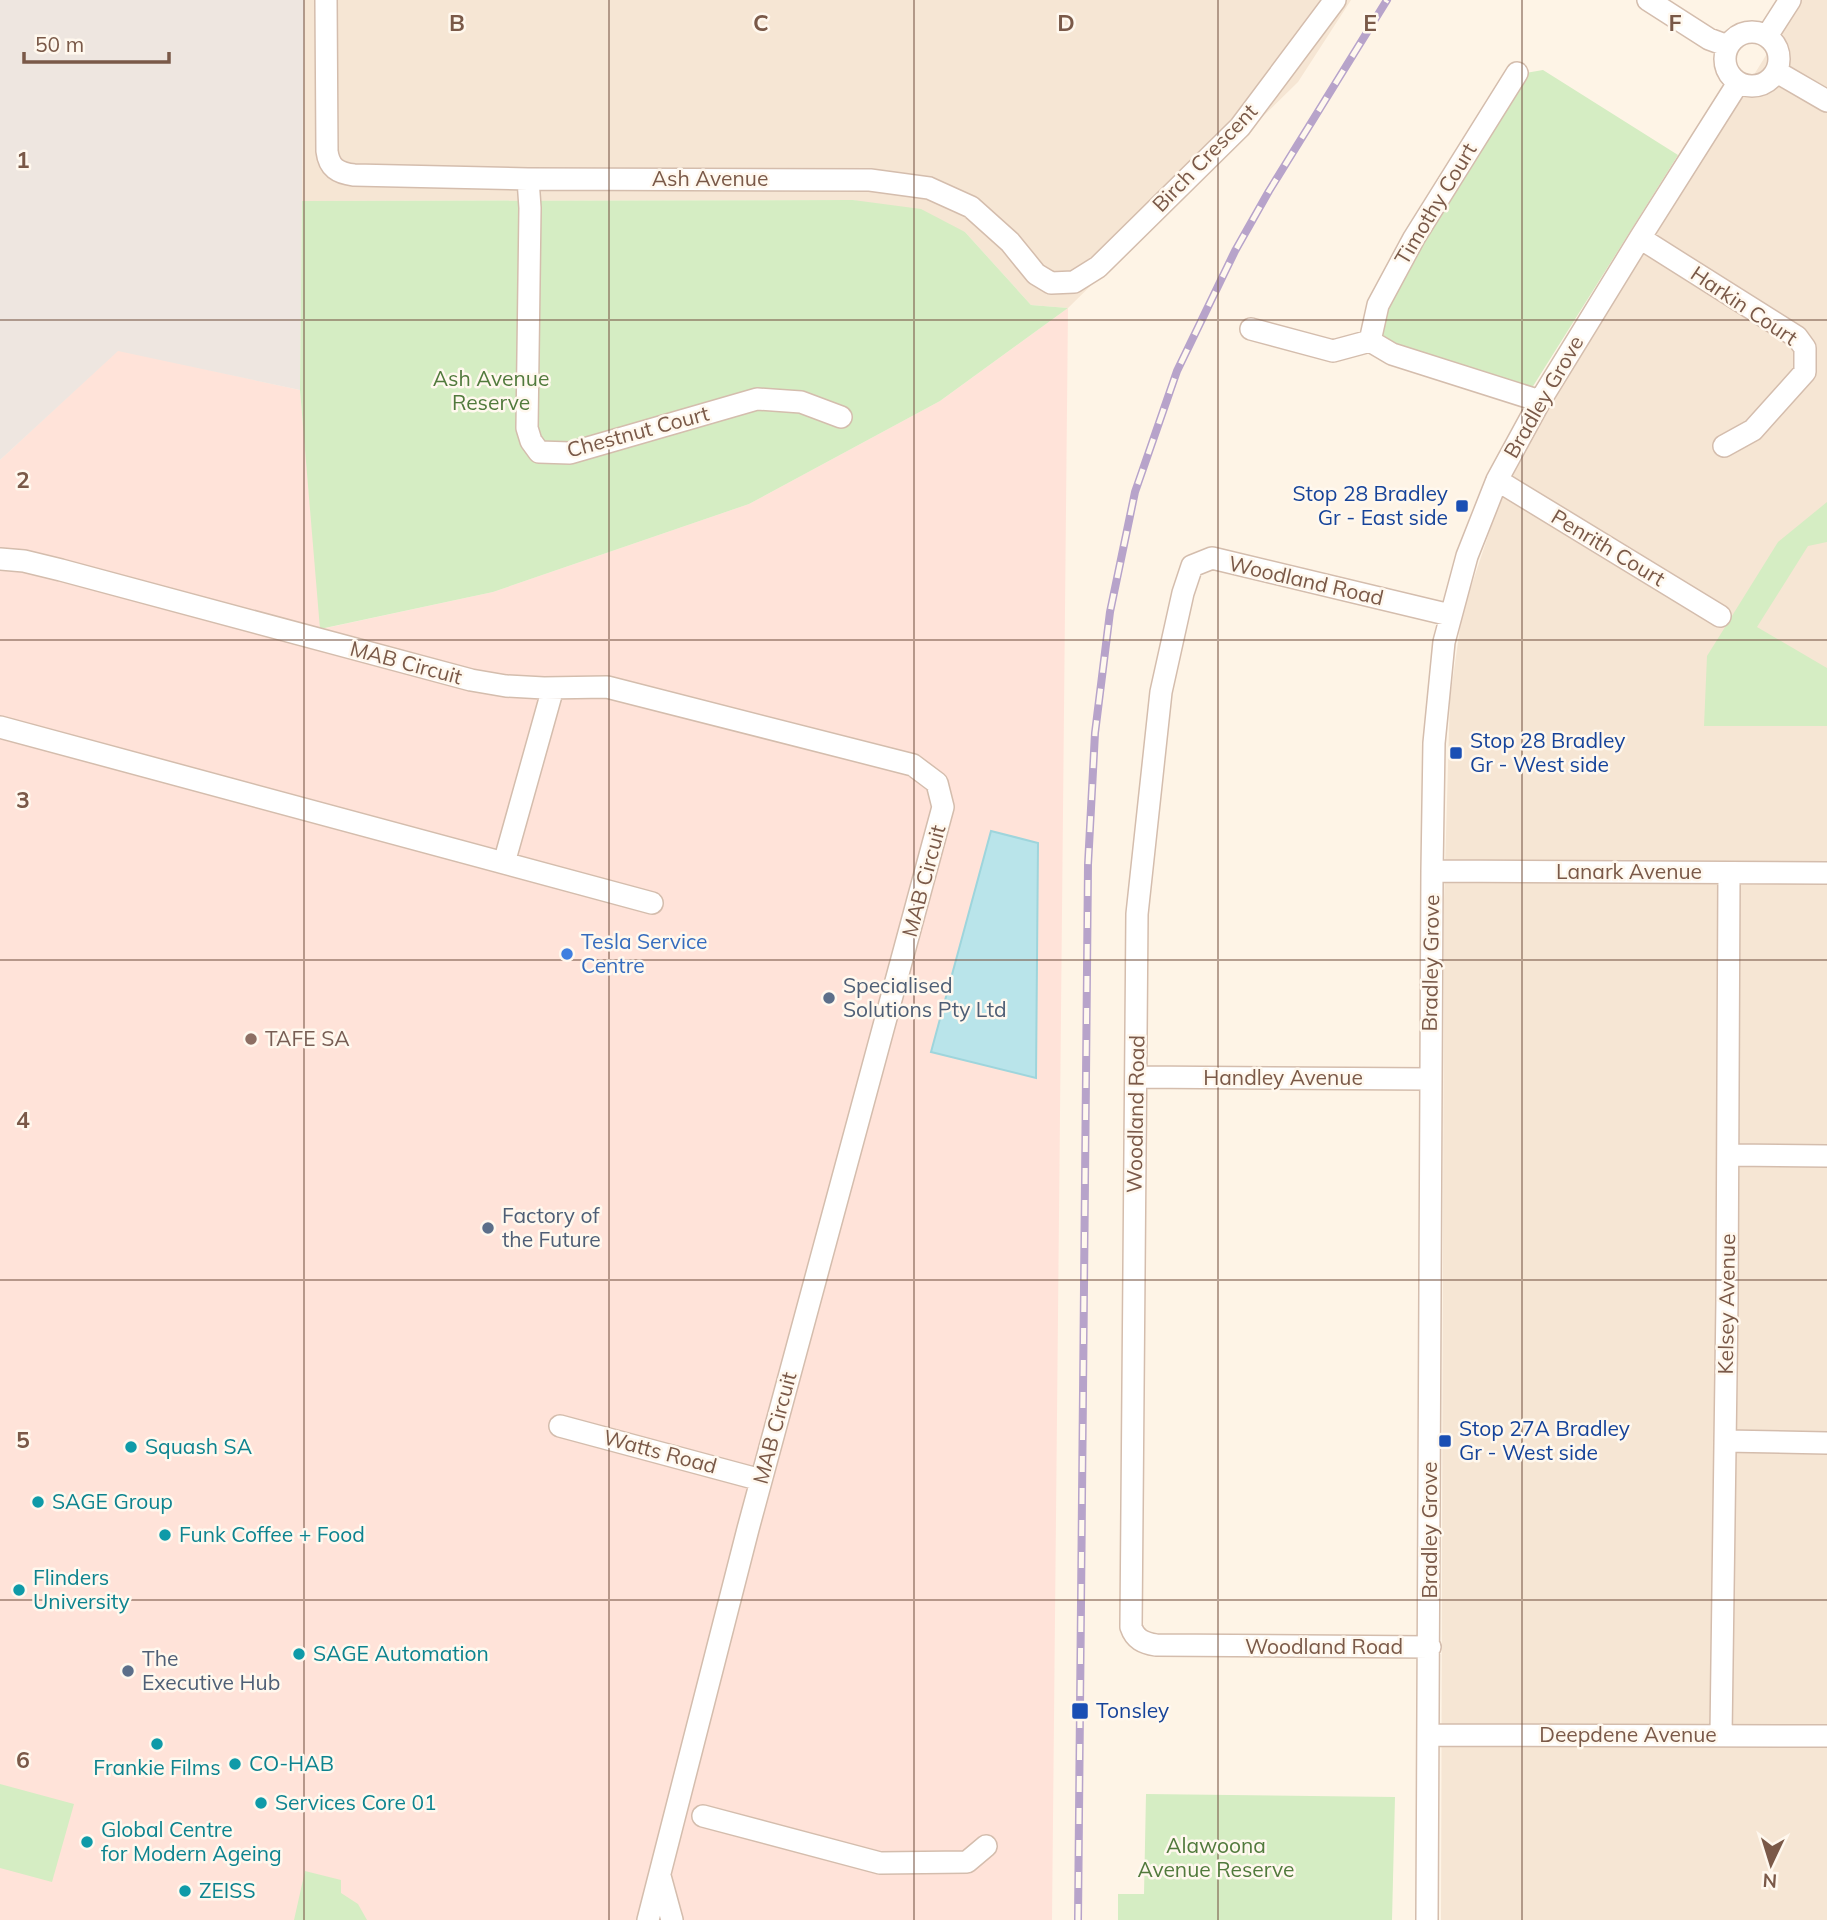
<svg xmlns="http://www.w3.org/2000/svg" width="1827" height="1920" font-family="Mulish,sans-serif">
  <style>
    .residential { fill: #f6e6d4 }
    .commercial { fill: #ffe3d9 }
    .industrial { fill: #eee6e0 }
    .green { fill: #d5edc3 }
    .water { fill: #b9e4ea; stroke: #9ed5dc; stroke-width: 2 }
    .lines { fill: none; stroke-linecap: round; stroke-linejoin: round }
    .minor-casing { stroke: #d4bdad; stroke-width: 24 }
    .minor { stroke: #fff; stroke-width: 21 }
    .rail-casing { stroke: #b7a3ca; stroke-width: 8 }
    .rail { stroke: #fff8ee; stroke-width: 5; stroke-dasharray: 16; stroke-linecap: butt }
    .grid { fill: none; stroke: #7a5948; stroke-width: 2; stroke-opacity: 0.55 }
    .transit-dot { fill: #1a4fb4; stroke: #fff8ee; stroke-width: 2.5 }
    .shop-dot { fill: #3f7fe0; stroke: #fff8ee; stroke-width: 2.5 }
    .service-dot { fill: #5c6f8a; stroke: #fff8ee; stroke-width: 2.5 }
    .education-dot { fill: #8d6e63; stroke: #fff8ee; stroke-width: 2.5 }
    .culture-dot { fill: #0f9aa8; stroke: #fff8ee; stroke-width: 2.5 }
    .labels { text-anchor: middle; stroke-width: 5; stroke-linejoin: round; paint-order: stroke }
    .street-label { font-size: 21px; fill: #7a5948; stroke: #fff8ee }
    .park-label { font-size: 21px; fill: #517a3c; stroke: #fff8ee }
    .transit-label { font-size: 21px; fill: #164399; stroke: #fff8ee; text-anchor: start }
    .shop-label { font-size: 21px; fill: #366cbe; stroke: #fff8ee; text-anchor: start }
    .service-label { font-size: 21px; fill: #4e5e75; stroke: #fff8ee; text-anchor: start }
    .education-label { font-size: 21px; fill: #785e54; stroke: #fff8ee; text-anchor: start }
    .culture-label { font-size: 21px; fill: #0d838f; stroke: #fff8ee; text-anchor: start }
    .grid-label { font-size: 23px; text-anchor: middle; font-weight: bold; fill: #7a5948; stroke: #fff8ee; stroke-width: 5; stroke-linejoin: round; paint-order: stroke }
  </style>
  <rect width="100%" height="100%" fill="#fef4e6"/>
  <path class="residential" d="M304,0H1351L1298,82L1068,308L1031,305L965,232L853,200L302,201Z
    M1800,0H1827V1920H1441L1444,902L1450,698L1462,614L1494,518L1518,458Z"/>
  <path class="commercial" d="M1068,308L1052,1920H0V460L118,350L300,390L321,629L493,592L749,504L940,401Z"/>
  <path class="industrial" d="M0,0H304L300,390L118,351L0,460Z"/>
  <path class="green" d="M1543,70L1678,155L1530,391L1374,339L1382,307L1520,74Z
    M853,200L921,209L965,232L1031,305L1068,308L940,401L749,504L493,592L320,629L300,390L302,201Z
    M1827,502V542L1808,546L1757,627L1827,668V726H1704L1707,656L1778,542Z
    M0,1784L74,1804L52,1882L0,1868Z
    M1146,1794L1395,1797L1392,1920H1118V1894H1144Z
    M305,1871L341,1880V1893L358,1904L367,1920H294Z"/>
  <path class="water" d="M991,831L1038,843L1036,1078L931,1052Z"/>
  <g class="lines">
    <g class="minor-casing">
      <path id="minor" d="M326,0L327,151C329,168 338,173 354,175L528,179L870,180L929,188L971,207L1010,242L1036,274L1051,283L1074,282L1098,267L1240,127L1335,0
        M1648,0L1709,39L1728,46
        M1725 59a27 27 0 1 1 54 0a27 27 0 1 1-54 0Z
        M1767,36L1790,0
        M1777,72L1827,101
        M1517,73L1414,238L1378,305L1370,341L1392,354L1540,401
        M528,179L530,208L527,428L531,441L539,452L570,453L757,399L801,402L841,417
        M1640,238L1797,337L1805,348V372L1753,430L1724,446
        M1251,329L1333,351L1370,341
        M1497,480L1720,616
        M0,559L24,561L61,570L471,680L506,686L544,688L607,687L913,765L937,783L943,807L748,1529L648,1920
        M0,727L652,903
        M504,863L553,688
        M1432,871L1827,873
        M1136,1077L1429,1079
        M1728,1155L1827,1156
        M560,1426L761,1480
        M1725,1441L1827,1443
        M1430,1647L1156,1645C1143,1643 1135,1639 1131,1627L1137,914L1161,692L1183,593L1192,566L1212,558L1450,615
        M1429,1735L1827,1736
        M1721,1735L1727,1301L1729,873
        M703,1816L880,1863L967,1862L986,1846
        M660,1876L672,1920
        M1427,1920L1432,871L1434,743L1444,642L1467,556L1497,480L1540,401L1640,238L1738,83"/>
    </g>
    <use href="#minor" class="minor"/>
    <g class="rail-casing">
      <path id="rail" d="M1078,1920L1088,865L1095,733L1110,612L1135,492L1177,371L1235,251L1269,191L1387,0"/>
    </g>
    <use href="#rail" class="rail"/>
  </g>
  <path class="grid" d="M304,0V1920M609,0V1920M914,0V1920M1218,0V1920M1522,0V1920M0,320H1827M0,640H1827M0,960H1827M0,1280H1827M0,1600H1827"/>
  <g class="transit-dot">
    <rect x="1455" y="499" width="14" height="14" rx="3.5"/>
    <rect x="1449" y="746" width="14" height="14" rx="3.5"/>
    <rect x="1438" y="1434" width="14" height="14" rx="3.5"/>
    <rect x="1071" y="1702" width="18" height="18" rx="3.5"/>
  </g>
  <circle class="shop-dot" cx="567" cy="954" r="7"/>
  <g class="service-dot">
    <circle cx="829" cy="998" r="7"/>
    <circle cx="488" cy="1228" r="7"/>
    <circle cx="128" cy="1671" r="7"/>
  </g>
  <circle class="education-dot" cx="251" cy="1039" r="7"/>
  <g class="culture-dot">
    <circle cx="131" cy="1447" r="7"/>
    <circle cx="38" cy="1502" r="7"/>
    <circle cx="165" cy="1535" r="7"/>
    <circle cx="19" cy="1590" r="7"/>
    <circle cx="299" cy="1654" r="7"/>
    <circle cx="157" cy="1744" r="7"/>
    <circle cx="235" cy="1764" r="7"/>
    <circle cx="261" cy="1803" r="7"/>
    <circle cx="87" cy="1842" r="7"/>
    <circle cx="185" cy="1891" r="7"/>
  </g>
  <g class="labels">
    <g class="street-label">
      <text transform="translate(1205 158) rotate(-46)" y="7">Birch Crescent</text>
      <text x="710" y="186">Ash Avenue</text>
      <text transform="translate(1436 204) rotate(-59)" y="7">Timothy Court</text>
      <text transform="translate(1744 306) rotate(34)" y="7">Harkin Court</text>
      <text transform="translate(1544 397) rotate(-60)" y="7">Bradley Grove</text>
      <text transform="translate(638 432) rotate(-15)" y="7">Chestnut Court</text>
      <text transform="translate(1608 548) rotate(31)" y="7">Penrith Court</text>
      <text transform="translate(1306 581) rotate(13)" y="7">Woodland Road</text>
      <text transform="translate(406 663) rotate(15)" y="7">MAB Circuit</text>
      <text x="1629" y="879">Lanark Avenue</text>
      <text transform="translate(924 881) rotate(-75)" y="7">MAB Circuit</text>
      <text transform="translate(1431 963) rotate(-89)" y="7">Bradley Grove</text>
      <text x="1283" y="1085">Handley Avenue</text>
      <text transform="translate(1136 1114) rotate(-89)" y="7">Woodland Road</text>
      <text transform="translate(1727 1304) rotate(-89)" y="7">Kelsey Avenue</text>
      <text transform="translate(775 1428) rotate(-75)" y="7">MAB Circuit</text>
      <text transform="translate(660 1452) rotate(15)" y="7">Watts Road</text>
      <text transform="translate(1430 1530) rotate(-90)" y="7">Bradley Grove</text>
      <text x="1324" y="1654">Woodland Road</text>
      <text x="1628" y="1742">Deepdene Avenue</text>
    </g>
    <g class="park-label">
      <text x="491" y="386">Ash Avenue<tspan x="491" dy="24">Reserve</tspan></text>
      <text x="1216" y="1853">Alawoona<tspan x="1216" dy="24">Avenue Reserve</tspan></text>
    </g>
    <g class="transit-label">
      <text x="1448" y="501" text-anchor="end">Stop 28 Bradley<tspan x="1448" dy="24">Gr - East side</tspan></text>
      <text x="1470" y="748">Stop 28 Bradley<tspan x="1470" dy="24">Gr - West side</tspan></text>
      <text x="1459" y="1436">Stop 27A Bradley<tspan x="1459" dy="24">Gr - West side</tspan></text>
      <text x="1096" y="1718">Tonsley</text>
    </g>
    <g class="shop-label">
      <text x="581" y="949">Tesla Service<tspan x="581" dy="24">Centre</tspan></text>
    </g>
    <g class="service-label">
      <text x="843" y="993">Specialised<tspan x="843" dy="24">Solutions Pty Ltd</tspan></text>
      <text x="502" y="1223">Factory of<tspan x="502" dy="24">the Future</tspan></text>
      <text x="142" y="1666">The<tspan x="142" dy="24">Executive Hub</tspan></text>
    </g>
    <g class="education-label">
      <text x="265" y="1046">TAFE SA</text>
    </g>
    <g class="culture-label">
      <text x="145" y="1454">Squash SA</text>
      <text x="52" y="1509">SAGE Group</text>
      <text x="179" y="1542">Funk Coffee + Food</text>
      <text x="33" y="1585">Flinders<tspan x="33" dy="24">University</tspan></text>
      <text x="313" y="1661">SAGE Automation</text>
      <text x="249" y="1771">CO-HAB</text>
      <text x="157" y="1775" text-anchor="middle">Frankie Films</text>
      <text x="275" y="1810">Services Core 01</text>
      <text x="101" y="1837">Global Centre<tspan x="101" dy="24">for Modern Ageing</tspan></text>
      <text x="199" y="1898">ZEISS</text>
    </g>
  </g>
  <g class="grid-label">
    <text x="457" y="31">B</text>
    <text x="761" y="31">C</text>
    <text x="1066" y="31">D</text>
    <text x="1370" y="31">E</text>
    <text x="1675" y="31">F</text>
    <text x="23" y="168">1</text>
    <text x="23" y="488">2</text>
    <text x="23" y="808">3</text>
    <text x="23" y="1128">4</text>
    <text x="23" y="1448">5</text>
    <text x="23" y="1768">6</text>
  </g>
  <g transform="translate(1771 1864) rotate(184)" stroke="#fff8ee" stroke-width="5" paint-order="stroke">
  <path d="M0-5L12 26L0 18L-12 26Z" fill="#7a5948"/>
  <text y="-10" font-size="19" font-weight="bold" text-anchor="middle" fill="#7a5948">N</text>
  </g>
  <path d="M24 52v10h145v-10" fill="none" stroke="#7a5948" stroke-width="3.5"/>
  <text x="35" y="52" font-size="21" fill="#7a5948" stroke="#fff8ee" stroke-width="5" paint-order="stroke">50 m</text>
</svg>
